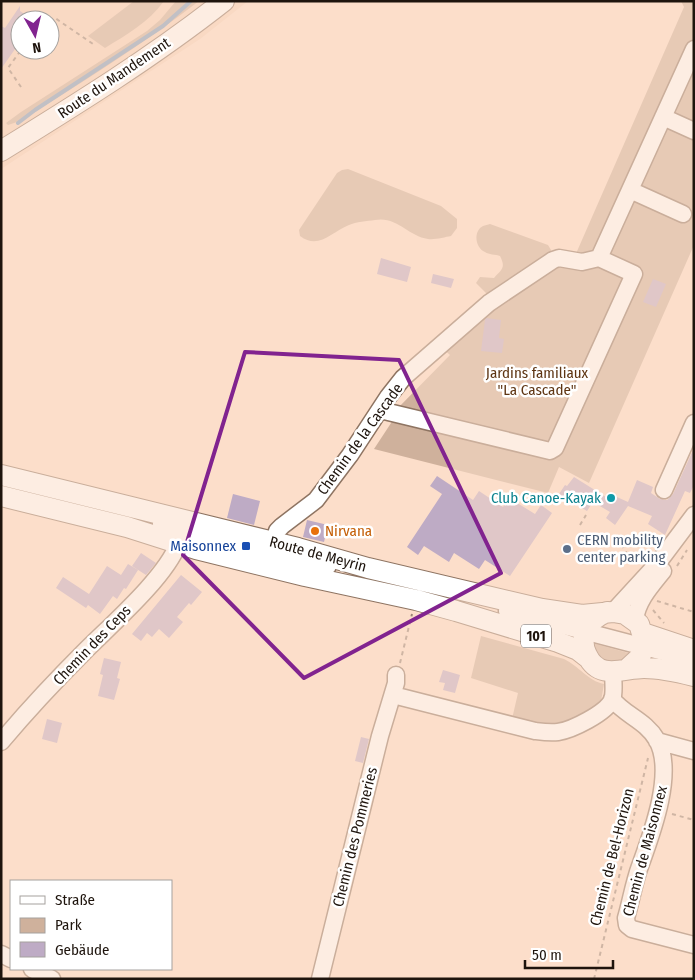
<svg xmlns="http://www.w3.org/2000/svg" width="695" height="980" font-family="'Fira Sans Condensed',sans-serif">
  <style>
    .built { fill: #f6d2ba; fill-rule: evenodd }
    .green { fill: #cfb19c }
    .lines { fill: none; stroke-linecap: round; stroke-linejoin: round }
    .stream { stroke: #7b9cbf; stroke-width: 4 }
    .building { fill: #beabc5 }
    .minor-casing { stroke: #8e7462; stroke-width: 19 }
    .major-casing { stroke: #8e7462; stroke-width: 22 }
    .path { stroke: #998475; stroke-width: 2; stroke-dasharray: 4 4; stroke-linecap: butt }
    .minor { stroke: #fff; stroke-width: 16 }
    .major { stroke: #fff; stroke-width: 20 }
    .marked { fill: none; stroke: #81238f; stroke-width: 4; stroke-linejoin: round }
    .culture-dot { fill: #0f9aa8; stroke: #fff; stroke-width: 2 }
    .food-dot { fill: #e8710a; stroke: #fff; stroke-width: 2 }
    .transit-dot { fill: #1a4fb4; stroke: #fff; stroke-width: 2 }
    .service-dot { fill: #5c6f8a; stroke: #fff; stroke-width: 2 }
    .labels { text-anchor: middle; stroke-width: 5; stroke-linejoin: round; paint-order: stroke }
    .shield { fill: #fff; stroke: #625a56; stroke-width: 1 }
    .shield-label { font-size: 14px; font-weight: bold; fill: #1e140d }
    .street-label { font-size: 15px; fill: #1e140d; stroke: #fff }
    .park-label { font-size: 15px; fill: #5e3513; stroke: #fff }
    .culture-label { font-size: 15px; fill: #0d838f; stroke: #fff; text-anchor: end }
    .food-label { font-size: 15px; fill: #c56008; stroke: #fff; text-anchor: start }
    .service-label { font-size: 15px; fill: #4e5e75; stroke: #fff; text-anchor: start }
    .transit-label { font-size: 15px; fill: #164399; stroke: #fff; text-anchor: end }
  </style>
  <rect width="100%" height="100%" fill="#fcdeca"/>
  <path class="built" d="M1,1H248L200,39L1,169ZM20,20H50V50H20Z"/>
  <path class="green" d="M134,1H164C149,22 126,35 105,48L88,36Z
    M176,1H199C142,45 81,83 20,121L8,125L6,123L21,112L147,31L160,20Z
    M681,1H694V245L589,483L559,467L548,493L374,449L395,417L398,408L450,355L442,348L558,261L571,265L684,7Z
    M348,169L441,206L457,219V228L451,236C445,237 435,240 428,239C408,236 397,216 375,220C367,221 356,222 349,225C331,232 319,250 300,236L299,230L337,173L342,170Z
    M490,224L548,245L551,250V256L488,295L476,283L480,277L494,278C502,269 506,268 500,256C495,254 489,255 485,252C475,248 473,231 483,226C485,225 488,225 490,224Z
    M481,636L564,659C579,666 588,681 604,684L601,701L595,708L556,726L512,719L518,693L471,678Z
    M592,643L632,654L621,663H607L596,655Z"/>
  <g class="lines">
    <path class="stream" d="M18,123L35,110L163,26L191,1"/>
  </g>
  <path class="building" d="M20,6V11L33,20H20V42L1,69V26L5,28Z
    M381,258L411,267L407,282L377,274Z
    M433,274L454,279L451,288L431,283Z
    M653,279L666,284L656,307L643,302Z
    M486,318L501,320L499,338L504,339L502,353L481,351L485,320Z
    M694,448V485L690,493L685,491L665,535L648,524L652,516L628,506L615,525L606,518L610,512L593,502L587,511L559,494L565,485L567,486L574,477L606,497L608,493L628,502L637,480L653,487L651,493L660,499L667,500L673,494Z
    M437,476L473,500L479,491L503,507L509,498L535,514L541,505L552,513L510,576L485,560L479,569L454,553L449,562L424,546L418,555L407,547L442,494L430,486Z
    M233,494L260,501L254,525L227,518Z
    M307,520L328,525L324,542L303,537Z
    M141,553L156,563L146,575L132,566Z
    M128,564L138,570L126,589L124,588L117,599L113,596L100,614L88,605L86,608L56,588L63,577L89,594L107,566L121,575Z
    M181,575L202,592L191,605L189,603L177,617L183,622L169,638L159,629L152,637L147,633L141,641L132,634Z
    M104,658L121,662L117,678L120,679L114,700L98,696L103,675L100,674Z
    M443,670L460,675L455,693L443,690L445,683L439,682Z
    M47,719L62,723L57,743L42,739Z
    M361,737L369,739L363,763L355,761Z"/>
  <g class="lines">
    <g class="minor-casing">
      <path id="minor" d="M663,117L694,131
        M630,190L683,214
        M599,258L694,49
        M664,490L694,423
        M161,524L199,535L328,566
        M274,542L277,531L282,526L316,500L350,455L388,397L403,378L489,303L553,260L559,258L582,262L599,258L634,274L555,448L550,451L380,410
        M507,611L694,660
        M613,612L658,563L694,515
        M635,620C637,601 651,586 663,571
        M393,695L535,731C543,732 550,733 558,732C572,730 606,713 612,700C615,693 613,680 613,672
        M612,699C626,716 645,720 657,740C675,772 652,833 640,866C634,882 631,901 626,918L627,925L632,929L694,945
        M657,741L694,751
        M1,742C27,711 56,680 85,651C111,625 166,577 178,544
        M1,954L11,959
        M32,969L52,979
        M320,979L380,736L396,683V675"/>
    </g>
    <g class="major-casing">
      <path id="major" d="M1,151C77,104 153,57 224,1
        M1,475L298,548L368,568L542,609L582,615L613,612L625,614L639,624L644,640V647L640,657L627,669
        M1,496L127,527L196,549L305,576L416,600L456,611L558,642L578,650L587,657
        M607,612C597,616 589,622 585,632C583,639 583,648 587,655C599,681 623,668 644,668C661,668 678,672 694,676
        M643,633L694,650"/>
    </g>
    <path class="path" d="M49,20L55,18L93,44
      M23,50L30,58
      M21,87L8,68L21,50
      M580,525L586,515
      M617,538L628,555L640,563
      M677,566L687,550
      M657,601L694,612
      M653,610L664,623
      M400,663L412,614
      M672,814L694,820
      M594,979L648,758"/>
    <use href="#minor" class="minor"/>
    <use href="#major" class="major"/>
  </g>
  <path d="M0 0H695V980H0ZM245,352L399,360L501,573L304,678L183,555Z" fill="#fcdeca" fill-opacity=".55" fill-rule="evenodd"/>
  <path class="marked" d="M245,352L399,360L501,573L304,678L183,555Z"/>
  <circle class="culture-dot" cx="611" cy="498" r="5"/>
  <circle class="food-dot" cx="315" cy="531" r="5"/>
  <rect class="transit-dot" x="241" y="541" width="10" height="10" rx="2.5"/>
  <circle class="service-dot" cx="567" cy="549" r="5"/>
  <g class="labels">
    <rect class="shield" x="521" y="624.5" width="30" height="23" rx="4"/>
    <g class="shield-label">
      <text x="536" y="641">101</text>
    </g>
    <g class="street-label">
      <text transform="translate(114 78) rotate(-34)" y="5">Route du Mandement</text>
      <text transform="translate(360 439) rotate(-54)" y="5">Chemin de la Cascade</text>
      <text transform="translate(318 554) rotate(15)" y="5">Route de Meyrin</text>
      <text transform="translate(92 645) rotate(-46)" y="5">Chemin des Ceps</text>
      <text transform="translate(355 837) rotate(-76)" y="5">Chemin des Pommeries</text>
      <text transform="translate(645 851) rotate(-75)" y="5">Chemin de Maisonnex</text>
      <text transform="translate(612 857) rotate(-76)" y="5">Chemin de Bel-Horizon</text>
    </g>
    <g class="park-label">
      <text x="537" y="378">Jardins familiaux<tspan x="537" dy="17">"La Cascade"</tspan></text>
    </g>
    <g class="culture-label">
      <text x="601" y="503">Club Canoe-Kayak</text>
    </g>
    <g class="food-label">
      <text x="325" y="536">Nirvana</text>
    </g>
    <g class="service-label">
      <text x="577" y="545">CERN mobility<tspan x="577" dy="17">center parking</tspan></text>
    </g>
    <g class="transit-label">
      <text x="236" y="551">Maisonnex</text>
    </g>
  </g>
  <rect width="695" height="980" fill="none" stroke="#1e140d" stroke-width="5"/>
  <rect x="10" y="880" width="162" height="90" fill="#ffffff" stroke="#a5a19e"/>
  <rect x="20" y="896" width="25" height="8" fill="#ffffff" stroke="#a5a19e"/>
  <text x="55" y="905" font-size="15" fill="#1e140d">Straße</text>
  <rect x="20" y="918" width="25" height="15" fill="#cfb19c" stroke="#a5a19e"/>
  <text x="55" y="930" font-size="15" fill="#1e140d">Park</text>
  <rect x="20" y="942" width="25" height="15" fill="#beabc5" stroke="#a5a19e"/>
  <text x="55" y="955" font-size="15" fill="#1e140d">Gebäude</text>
  <g transform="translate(35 35) rotate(172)"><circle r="24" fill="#ffffff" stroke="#a5a19e"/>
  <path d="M0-4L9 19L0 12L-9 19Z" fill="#81238f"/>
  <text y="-8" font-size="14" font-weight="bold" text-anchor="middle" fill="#1e140d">N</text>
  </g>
  <path d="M525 960v8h88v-8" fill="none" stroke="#1e140d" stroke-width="2.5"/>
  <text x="532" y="960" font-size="15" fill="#1e140d" stroke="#ffffff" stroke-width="4" paint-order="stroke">50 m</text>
</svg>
